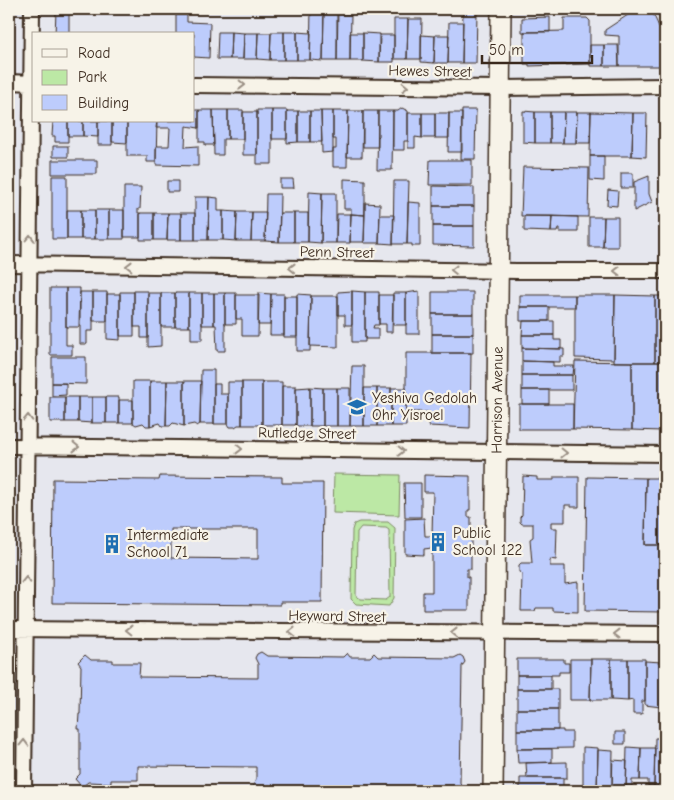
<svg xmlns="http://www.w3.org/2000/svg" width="674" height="800" font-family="'Comic Neue',sans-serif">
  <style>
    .green { fill: #bce8a5; stroke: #7c8962; fill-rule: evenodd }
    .building { fill: #bdccfc; stroke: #3b2a1e; fill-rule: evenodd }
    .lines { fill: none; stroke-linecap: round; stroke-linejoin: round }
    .street-casing { stroke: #3b2a1e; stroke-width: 18 }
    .secondary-casing { stroke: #3b2a1e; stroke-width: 22 }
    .street { stroke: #f7f3e8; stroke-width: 14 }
    .secondary { stroke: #f7f3e8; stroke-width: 19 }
    .oneway { stroke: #998e83 }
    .labels { text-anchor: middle; stroke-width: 4.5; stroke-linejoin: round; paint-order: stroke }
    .street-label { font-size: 15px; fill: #3b2a1e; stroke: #f7f3e8 }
    .poi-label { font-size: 15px; fill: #3b2a1e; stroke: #f7f3e8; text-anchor: start }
  </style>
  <rect width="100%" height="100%" fill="#e6e7ee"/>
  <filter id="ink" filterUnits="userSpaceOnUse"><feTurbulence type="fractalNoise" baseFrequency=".02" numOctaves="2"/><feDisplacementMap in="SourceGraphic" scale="10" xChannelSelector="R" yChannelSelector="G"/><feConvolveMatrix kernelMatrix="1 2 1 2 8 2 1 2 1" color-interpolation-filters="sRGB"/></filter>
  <g filter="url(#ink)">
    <path class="green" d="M334,474L400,475L399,515L333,513Z
      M359,522H388L395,528L394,598L389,606L356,604L351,599L352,530L354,524ZM361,527L386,528L389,530L390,597L386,600L361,599L356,596L357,532Z"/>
    <path class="building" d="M311,9H324L323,61L310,60Z
      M324,9H338L337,61H323Z
      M637,9H651L665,40V66H619V36L605,35V30Z
      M463,11H477L476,63H462Z
      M56,12L69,13V34H55Z
      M337,14H351L350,61H337Z
      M176,15H187V22L210,23L209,58L194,57V34H176Z
      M550,17V32H522V18Z
      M564,18H587L590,21V64L529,66V64H524V32L564,31Z
      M394,19H408L407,59H394Z
      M408,19H422L421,59H407Z
      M449,22H463L462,63H448Z
      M218,32H231L230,59H217Z
      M231,32L244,33L243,59H230Z
      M271,32H284V60H270Z
      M284,32H297V60H284Z
      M297,32L311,33L310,60H297Z
      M244,33H258L257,59H243Z
      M258,33H271L270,60L257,59Z
      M350,33H363V61H350Z
      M363,33L380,34L379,62L363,61Z
      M379,35H394V62H379Z
      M421,35L435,36L434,63L421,62Z
      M435,35H449L448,63H434Z
      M590,45H604V66H590Z
      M604,45H618L619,66H604Z
      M402,108L408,111V141H404V150H393V111H398Z
      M194,110H199V128L186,126L185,147L198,146V166L156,165V146H169L170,128H156L157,121H194Z
      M199,110H213L214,145H205V142H199Z
      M213,110H228V139H223V155H214Z
      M228,110H243V139H228Z
      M257,110H272V164H257Z
      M272,110H287V139H272Z
      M462,110H476L475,159H461Z
      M287,111H298V142L287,143Z
      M298,111H310V142H298Z
      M310,111H321L322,142H310Z
      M321,111H333V152L322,153Z
      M333,111H348L347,167H333V149H336V139H333Z
      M348,111H363L362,157H347Z
      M363,111H378V147H363Z
      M378,111H393L392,170H377Z
      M523,111L535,112V143L523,142Z
      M243,112H257V155H243Z
      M535,112H550V143H535Z
      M550,112H564L563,143H550Z
      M564,112H577L576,143H563Z
      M577,112H591L590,143H576Z
      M591,112L633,113L632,156H590Z
      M408,113H422V138L415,137V148H408Z
      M422,113H435V138H422Z
      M435,113H449V138H435Z
      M449,113H462V152H448Z
      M633,113H647L646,157L632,156Z
      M53,121H68V142H55V136H52Z
      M68,121H83V136H68Z
      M83,121H98V137L83,136Z
      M98,121H112V145H98Z
      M112,121H127V143L112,142Z
      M127,121H157L156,162H147V156H127Z
      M53,146H68V157H53Z
      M590,156H604V181L590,180Z
      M52,160H97V174H52Z
      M430,160H472V185H429Z
      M523,167L589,168L588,217L521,216Z
      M621,173H633V188H621Z
      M52,176H67V239H52Z
      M649,176V194L652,202L634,211V182Z
      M280,179H293L294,188H280Z
      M344,179L365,180V215L351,214V209H344Z
      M167,181H178V192H167Z
      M394,181H409L407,244H393Z
      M433,186L474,187V206H433Z
      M124,187H141L140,209H138V213H140V237H124Z
      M608,190L618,191L617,206L607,205Z
      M309,192L322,193L321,243L308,242Z
      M322,193H336V243H321Z
      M266,194H280L279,242L265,241Z
      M195,197H209L208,240H195Z
      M209,197L218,198V211H223V240H208Z
      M408,202L420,203V246H412V244H407Z
      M365,203L380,204L379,243H364Z
      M433,206H474V226H433Z
      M67,210H81V239H67Z
      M81,210H95V239H81Z
      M95,210H109V239H95Z
      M109,210H124V239H109Z
      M223,211L237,212L236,241L223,240Z
      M237,212H252L251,241H236Z
      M252,212H266L265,241H251Z
      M140,213H154V240H140Z
      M154,213H168L167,240H154Z
      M168,213H181V240H167Z
      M181,213H195V240H181Z
      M280,213H294V242H279Z
      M294,213H308V242H294Z
      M337,214H351L350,243H336Z
      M351,214L365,215L364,242H350Z
      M380,215H394L393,244L379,243Z
      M524,216H552L551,232L524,231Z
      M552,216L578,217V232H560V228H558L557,232H551Z
      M589,217H604L603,247H589Z
      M604,217H618V247H603Z
      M664,220H665V248H664Z
      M433,226H474V246L433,245Z
      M50,288H66V345H72V355H50Z
      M66,288H80L79,327H66Z
      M134,291H148V338H141V327H134Z
      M352,291V325H345V315H338V292Z
      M352,291L365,292V342H352Z
      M419,291V334H406V293Z
      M80,292H93V331H87V344H80Z
      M93,292H107V321H93Z
      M120,292H134V336H120Z
      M365,292H379V325H374L373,328H378V339H365Z
      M432,292H473V314H432Z
      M148,293H161V346L148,347Z
      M161,293H175V327H161Z
      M175,293H189V327H175Z
      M189,293H202V340H191V327H189Z
      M202,293H214V325H202Z
      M214,293H225V351H217L216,325H214Z
      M225,293H236V324H225Z
      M258,293L271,294L270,325H258Z
      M393,293H406V325H393Z
      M107,294H120V340L107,339Z
      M271,294H284V335H270Z
      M297,294L311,295L310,351H297Z
      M236,295H259L258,336H242V319H236Z
      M379,295H393L392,332H386V324H379Z
      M520,295H575V307H520Z
      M575,295H615L614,359L575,358Z
      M615,295L655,296V362H614Z
      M284,296H297V337H284Z
      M311,296H338V347L310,346Z
      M655,296H665V362H655Z
      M520,307H549V321H520Z
      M432,314H473V334H432Z
      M523,321H554V335H522Z
      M432,334H473V353H432Z
      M522,335H554V340H561V349L522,348Z
      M522,348L564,349V356H560V362L522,361Z
      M406,353H471L470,428L429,426V412H406Z
      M52,357H86V384L52,383Z
      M522,361L553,362V366H574L573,375H522Z
      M575,361L632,362V430L573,429Z
      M632,362H662V431L632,430Z
      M662,362H665V431H662Z
      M352,366H364V426H350Z
      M201,370H214V424H200Z
      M522,375H572V390H522Z
      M133,381H150V426H146L143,423L136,425L133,423Z
      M150,381H167L166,426H162L160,423L150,426Z
      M167,381H184V426L173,423L170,426H166Z
      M184,381H201L200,424L197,426L194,424L184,426Z
      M228,382H242V425H238L235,427H230L228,424Z
      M242,382H262V425H242Z
      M262,382H282V425H262Z
      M52,383H66V395L52,396Z
      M214,384H220V394H228V424H214Z
      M282,386H296V425H282Z
      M310,387V426H296V388Z
      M310,387L323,388V426H310Z
      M323,388H337V426H323Z
      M337,388H350V426H337Z
      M364,388H377V426H364Z
      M377,388H391V426H377Z
      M391,388H406V426H391Z
      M522,390H549V404H522Z
      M50,397H65V422H50Z
      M65,397H78V422H65Z
      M78,397H92V423L78,422Z
      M92,397H106V423H92Z
      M106,397H119V423H106Z
      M119,400H133V423H119Z
      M519,404H573V429H519Z
      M424,475L470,476V510H468V517H471V569H467V577H469V610H423V592H432V548L424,549V555L405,554V519L424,518L425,536H432L433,492H424Z
      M160,476L282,477V483H323L322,602H280V605L52,603L53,479L159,480ZM171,529H258V559L171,558Z
      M523,476L537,477V480H554V477H579V507H571V505H565V522H551V528H557L556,560L550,559V566H565V584L578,582V612L553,611V608H536L535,611H521L522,574L519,572V565L521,563H532L530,539L533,537V524H522L520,522V517L522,515Z
      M587,477L646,478L645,545H665V612L585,611Z
      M646,478H665V545H645Z
      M404,483H421V517H405Z
      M261,652L267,656L343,657L347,653L350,657H370L374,653L378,657L454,658L460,655L463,657L465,662L462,666L460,783L464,787L463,791L266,789L264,791H255L253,786L256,779V767L138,766V780H111V783L88,782L82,787L75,779L80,774V729H78L79,714H80L81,666L78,662L85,655L91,660H113V663H140L139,677L258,678V664L255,658L257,654Z
      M517,659H564V663H569V672H559V675H517Z
      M570,659H591L590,700H570Z
      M591,659H611V700H590Z
      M611,659H628V701L611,700Z
      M628,659H645V701H642V714H633V700L628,701Z
      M645,661L662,662L661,707L645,705Z
      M662,662H665V707H661Z
      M517,675H551V689H517Z
      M517,689H558V709H517Z
      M517,709H558V730H517Z
      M517,730H563V732H572V748L517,749Z
      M615,732H625V744H615Z
      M655,738H665V780L661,779L660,786H654Z
      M583,747L598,748L597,791L583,790Z
      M627,747L641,748L640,780H632V786H626Z
      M641,748H655L654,786H648V780H640Z
      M517,749H552V762L518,763Z
      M598,750L613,751L612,791H597Z
      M612,760L627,761L626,791H612Z
      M567,762V778H527L526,763Z
      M520,778H563V791H520Z"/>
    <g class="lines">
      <g class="street-casing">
        <path id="street" d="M9,82L34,83
          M194,85L500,88L665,86
          M9,264L517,271H665
          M9,446L665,454
          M9,629L665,634
          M24,791L32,9"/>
      </g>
      <g class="secondary-casing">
        <g id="secondary">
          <path id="s1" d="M493,791L501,9"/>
        </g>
      </g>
      <use href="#street" class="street"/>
      <use href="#secondary" class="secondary"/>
    </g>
    <defs><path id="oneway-chevron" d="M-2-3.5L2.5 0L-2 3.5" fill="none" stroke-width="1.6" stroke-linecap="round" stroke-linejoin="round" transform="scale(1.25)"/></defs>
    <g class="oneway">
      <use href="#oneway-chevron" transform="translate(242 85) rotate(1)"/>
      <use href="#oneway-chevron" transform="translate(405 87) rotate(1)"/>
      <use href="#oneway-chevron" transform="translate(30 238) rotate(-89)"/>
      <use href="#oneway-chevron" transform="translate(129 266) rotate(-179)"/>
      <use href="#oneway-chevron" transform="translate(292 268) rotate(-179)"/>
      <use href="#oneway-chevron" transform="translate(454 270) rotate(-179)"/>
      <use href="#oneway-chevron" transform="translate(617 271) rotate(-180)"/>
      <use href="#oneway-chevron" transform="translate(28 418) rotate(-89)"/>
      <use href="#oneway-chevron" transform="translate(76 447) rotate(1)"/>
      <use href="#oneway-chevron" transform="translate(239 449) rotate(1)"/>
      <use href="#oneway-chevron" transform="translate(401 451) rotate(1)"/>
      <use href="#oneway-chevron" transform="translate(564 453) rotate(1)"/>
      <use href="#oneway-chevron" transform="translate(26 580) rotate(-89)"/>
      <use href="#oneway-chevron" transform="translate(129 630) rotate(-179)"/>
      <use href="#oneway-chevron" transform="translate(292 632) rotate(-179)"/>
      <use href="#oneway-chevron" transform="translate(454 633) rotate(-179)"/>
      <use href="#oneway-chevron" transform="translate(617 634) rotate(-180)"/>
      <use href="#oneway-chevron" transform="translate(24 743) rotate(-89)"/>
    </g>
  </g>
  <defs>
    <g id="school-bare" transform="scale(1.5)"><path d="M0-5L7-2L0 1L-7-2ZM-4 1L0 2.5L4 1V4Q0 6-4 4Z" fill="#1f6fb2" stroke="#f7f3e8" stroke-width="2.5" paint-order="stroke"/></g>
    <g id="building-bare" transform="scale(1.5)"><path d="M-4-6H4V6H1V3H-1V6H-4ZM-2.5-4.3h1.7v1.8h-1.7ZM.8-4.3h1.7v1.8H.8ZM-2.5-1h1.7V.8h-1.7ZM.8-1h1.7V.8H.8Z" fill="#1f6fb2" stroke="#f7f3e8" stroke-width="2.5" paint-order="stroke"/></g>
  </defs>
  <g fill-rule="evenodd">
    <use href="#school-bare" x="357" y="407"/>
    <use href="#building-bare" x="438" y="542"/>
    <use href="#building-bare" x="112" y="544"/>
  </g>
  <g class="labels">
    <g class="street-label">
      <text transform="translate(430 71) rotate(1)" y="5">Hewes Street</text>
      <text transform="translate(337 252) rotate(1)" y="5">Penn Street</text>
      <text dy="5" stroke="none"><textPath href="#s1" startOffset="391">Harrison Avenue</textPath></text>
      <text transform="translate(307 433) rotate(1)" y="5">Rutledge Street</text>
      <text transform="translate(337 616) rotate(1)" y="5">Heyward Street</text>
    </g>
    <g class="poi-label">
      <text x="372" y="403">Yeshiva Gedolah<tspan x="372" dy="17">Ohr Yisroel</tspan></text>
      <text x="453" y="538">Public<tspan x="453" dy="17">School 122</tspan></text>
      <text x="127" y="540">Intermediate<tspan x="127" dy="17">School 71</tspan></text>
    </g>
  </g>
  <rect width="674" height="800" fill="none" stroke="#f7f3e8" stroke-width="30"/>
  <rect x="15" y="15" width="644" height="770" fill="none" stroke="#3b2a1e" stroke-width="2" filter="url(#ink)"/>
  <rect x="32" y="32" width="162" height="90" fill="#f7f3e8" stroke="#aca397"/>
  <rect x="42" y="49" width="25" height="8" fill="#f7f3e8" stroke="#aca397"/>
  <text x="78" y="58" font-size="15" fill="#3b2a1e">Road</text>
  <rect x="42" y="70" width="25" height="15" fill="#bce8a5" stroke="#aca397"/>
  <text x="78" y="82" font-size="15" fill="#3b2a1e">Park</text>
  <rect x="42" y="95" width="25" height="15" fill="#bdccfc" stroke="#aca397"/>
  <text x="78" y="108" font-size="15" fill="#3b2a1e">Building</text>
  <path d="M482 55v8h110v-8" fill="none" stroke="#3b2a1e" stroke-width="2.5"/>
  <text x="489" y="55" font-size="15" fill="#3b2a1e" stroke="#f7f3e8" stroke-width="4" paint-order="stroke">50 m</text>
</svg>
